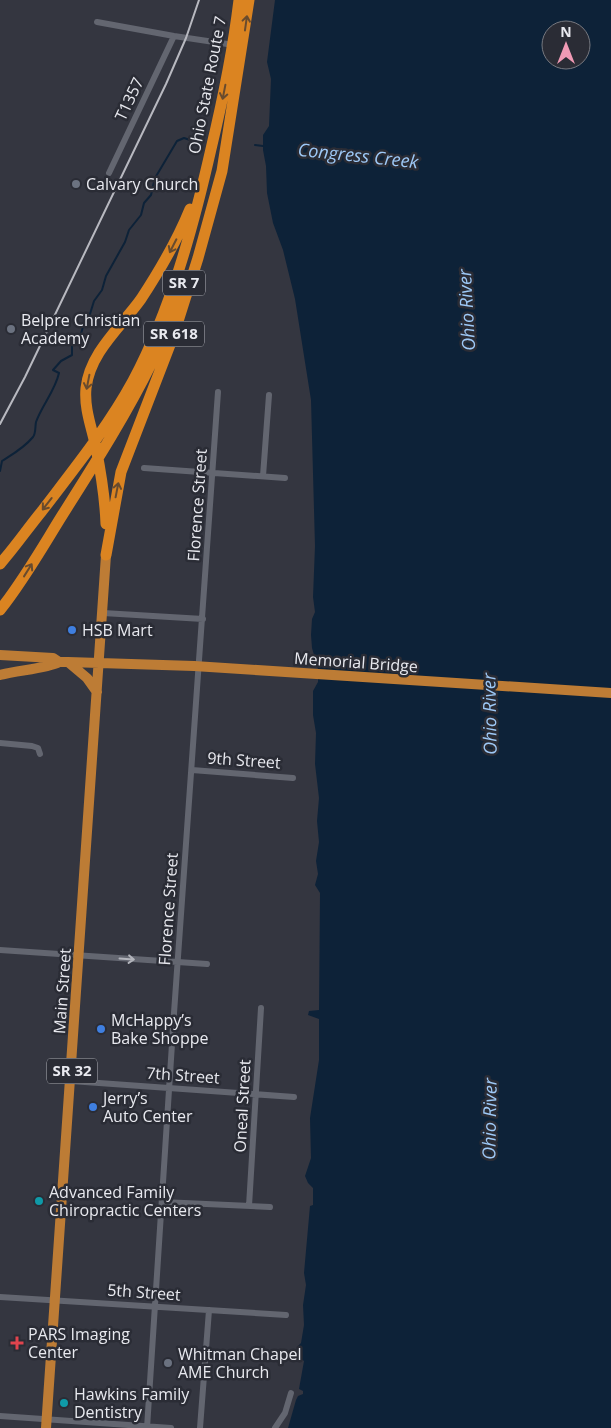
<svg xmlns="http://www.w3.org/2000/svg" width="611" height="1428" font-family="'Open Sans',sans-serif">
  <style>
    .water { fill: #0d2238; fill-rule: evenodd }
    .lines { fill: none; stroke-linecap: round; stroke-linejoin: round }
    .stream { stroke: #0d2238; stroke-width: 2 }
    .minor { stroke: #636670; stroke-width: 6 }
    .primary { stroke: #bd7c35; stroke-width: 10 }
    .trunk { stroke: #db8421; stroke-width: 11 }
    .rail { stroke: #b8b9c0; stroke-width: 2 }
    .oneway { stroke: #684b2e }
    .oneway2 { stroke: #b3b5bc }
    .worship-dot { fill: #6b7280; stroke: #2a2c35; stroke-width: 2 }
    .shop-dot { fill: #3f7fe0; stroke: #2a2c35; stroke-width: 2 }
    .culture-dot { fill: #0f9aa8; stroke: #2a2c35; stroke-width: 2 }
    .health-dot { fill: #e0444e; stroke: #2a2c35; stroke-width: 2 }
    .labels { text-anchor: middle; stroke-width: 5; stroke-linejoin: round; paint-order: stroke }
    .shield { fill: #2a2c35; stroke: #afb0b7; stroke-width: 1 }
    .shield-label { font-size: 15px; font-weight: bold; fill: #e8e9ef }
    .street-label { font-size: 16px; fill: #e8e9ef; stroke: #2a2c35 }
    .poi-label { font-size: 16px; fill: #e8e9ef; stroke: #2a2c35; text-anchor: start }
    .water-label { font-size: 18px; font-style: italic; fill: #9ec9f7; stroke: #2a2c35 }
  </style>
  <rect width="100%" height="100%" fill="#343640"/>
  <path class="water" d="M275,0H611V1428H288L296,1400L298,1396L303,1394V1391L299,1389L304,1361L297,1356L298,1346L301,1343L304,1325L303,1305L306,1285L304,1273L310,1206L313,1205V1188L308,1183L305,1176L311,1158L310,1118L319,1060V1019L308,1015L309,1011L319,1010L320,893L315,885L318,874L316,861L319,842L317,821L319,798L315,764L316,733L313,715V691L318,682V669L312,648L311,635L312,619L315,612L313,597L315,546L311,400L295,299L283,250L273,223L267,193L266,166L263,150V135L269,126L271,79L267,62ZM551,30H581V60H551Z"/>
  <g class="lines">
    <path class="stream" d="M255,145L263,146
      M0,471L2,461C13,454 24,448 33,437C36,433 35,427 36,422C42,405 55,391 59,373L53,370L61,361L72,355V346L81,334L85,319L90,314L94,301L102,290L106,276L125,242L129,230L141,215L144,203L151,195L155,178L177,141L184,138L190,140"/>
    <path class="minor" d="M97,22L174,36L234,45
      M109,173L174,36
      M144,468L285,478
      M263,476L269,395
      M103,613L203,619
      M0,743L32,746L38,748L40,754
      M192,770L293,778
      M0,950L207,964
      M71,1081L294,1097
      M162,1202L270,1207
      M249,1206L261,1008
      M0,1297L286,1315
      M0,1416L171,1428
      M147,1428L174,1013L218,392
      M200,1428L209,1310
      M275,1428L285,1413L291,1393"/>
    <path class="primary" d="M0,655L53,658L59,662H68L194,666L611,693
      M68,662L87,678L97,692
      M0,675C17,670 46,669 59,662
      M46,1428L106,555"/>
    <path class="trunk" d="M106,524C105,498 101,473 96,448C92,428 84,409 86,388C90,352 121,327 141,299C160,270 177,241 190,209
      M106,555L121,472L173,337L198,258L222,171L249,0
      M0,564C15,547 28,528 42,511C74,469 108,427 133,381C171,309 193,228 211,149C223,99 233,50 239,0
      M0,610C24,580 43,546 63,514C94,465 126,415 152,362C163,339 171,315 180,292"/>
    <path class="rail" d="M0,424L25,377L166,84L186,38L199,0"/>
  </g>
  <defs><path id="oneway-shaft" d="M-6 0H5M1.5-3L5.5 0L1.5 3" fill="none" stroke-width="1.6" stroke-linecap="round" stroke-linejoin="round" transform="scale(1.25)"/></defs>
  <g class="oneway">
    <use href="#oneway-shaft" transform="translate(246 23) rotate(-82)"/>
    <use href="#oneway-shaft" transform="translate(224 92) rotate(101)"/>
    <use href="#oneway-shaft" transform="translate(173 246) rotate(117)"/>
    <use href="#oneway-shaft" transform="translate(88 382) rotate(101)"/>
    <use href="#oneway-shaft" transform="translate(117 490) rotate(-79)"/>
    <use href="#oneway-shaft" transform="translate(47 504) rotate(128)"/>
    <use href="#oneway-shaft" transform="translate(28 570) rotate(-58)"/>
  </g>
  <use class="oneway2" href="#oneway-shaft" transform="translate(127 959) rotate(4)"/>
  <g class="worship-dot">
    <circle cx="76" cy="184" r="5"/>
    <circle cx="11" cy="329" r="5"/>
    <circle cx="168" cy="1363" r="5"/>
  </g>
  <g class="shop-dot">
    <circle cx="72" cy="630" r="5"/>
    <circle cx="101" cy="1029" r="5"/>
    <circle cx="93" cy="1107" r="5"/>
  </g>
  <g class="culture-dot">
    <circle cx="39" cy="1201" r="5"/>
    <circle cx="64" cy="1403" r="5"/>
  </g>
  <path class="health-dot" d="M14.5 1335.5h5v5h5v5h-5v5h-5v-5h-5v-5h5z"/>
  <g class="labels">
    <g class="shield">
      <rect x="163" y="270.5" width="42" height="25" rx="4"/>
      <rect x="144" y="321.5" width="60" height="25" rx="4"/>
      <rect x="47" y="1058.5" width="50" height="25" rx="4"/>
    </g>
    <g class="shield-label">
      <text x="184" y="288">SR 7</text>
      <text x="174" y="339">SR 618</text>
      <text x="72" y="1076">SR 32</text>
    </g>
    <g class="street-label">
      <text transform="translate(207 85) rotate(-79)" y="6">Ohio State Route 7</text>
      <text transform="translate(129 99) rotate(-65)" y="6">T1357</text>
      <text transform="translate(197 505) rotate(-86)" y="6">Florence Street</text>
      <text transform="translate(356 662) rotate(4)" y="6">Memorial Bridge</text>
      <text transform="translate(244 760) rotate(4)" y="6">9th Street</text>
      <text transform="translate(168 909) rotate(-86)" y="6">Florence Street</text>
      <text transform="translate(62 991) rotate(-86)" y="6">Main Street</text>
      <text transform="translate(183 1075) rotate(4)" y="6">7th Street</text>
      <text transform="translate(242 1106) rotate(-87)" y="6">Oneal Street</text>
      <text transform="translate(144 1292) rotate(4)" y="6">5th Street</text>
    </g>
    <g class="poi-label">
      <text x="86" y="190">Calvary Church</text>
      <text x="21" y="326">Belpre Christian<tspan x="21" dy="18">Academy</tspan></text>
      <text x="82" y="636">HSB Mart</text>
      <text x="111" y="1026">McHappy’s<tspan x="111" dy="18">Bake Shoppe</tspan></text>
      <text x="103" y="1104">Jerry’s<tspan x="103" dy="18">Auto Center</tspan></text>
      <text x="49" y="1198">Advanced Family<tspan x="49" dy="18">Chiropractic Centers</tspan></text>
      <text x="28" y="1340">PARS Imaging<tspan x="28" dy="18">Center</tspan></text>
      <text x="178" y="1360">Whitman Chapel<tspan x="178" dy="18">AME Church</tspan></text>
      <text x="74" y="1400">Hawkins Family<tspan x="74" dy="18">Dentistry</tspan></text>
    </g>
    <g class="water-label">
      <text transform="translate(358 156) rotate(6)" y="6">Congress Creek</text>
      <text transform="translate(467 310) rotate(-93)" y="6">Ohio River</text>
      <text transform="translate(490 714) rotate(-91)" y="6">Ohio River</text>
      <text transform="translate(490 1119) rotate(-89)" y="6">Ohio River</text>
    </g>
  </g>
  <g transform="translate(566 45)"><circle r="24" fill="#2a2c35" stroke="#76787f"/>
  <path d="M0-4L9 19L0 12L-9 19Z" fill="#f09ab5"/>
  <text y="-8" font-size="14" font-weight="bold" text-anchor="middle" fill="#e8e9ef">N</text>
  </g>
</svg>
